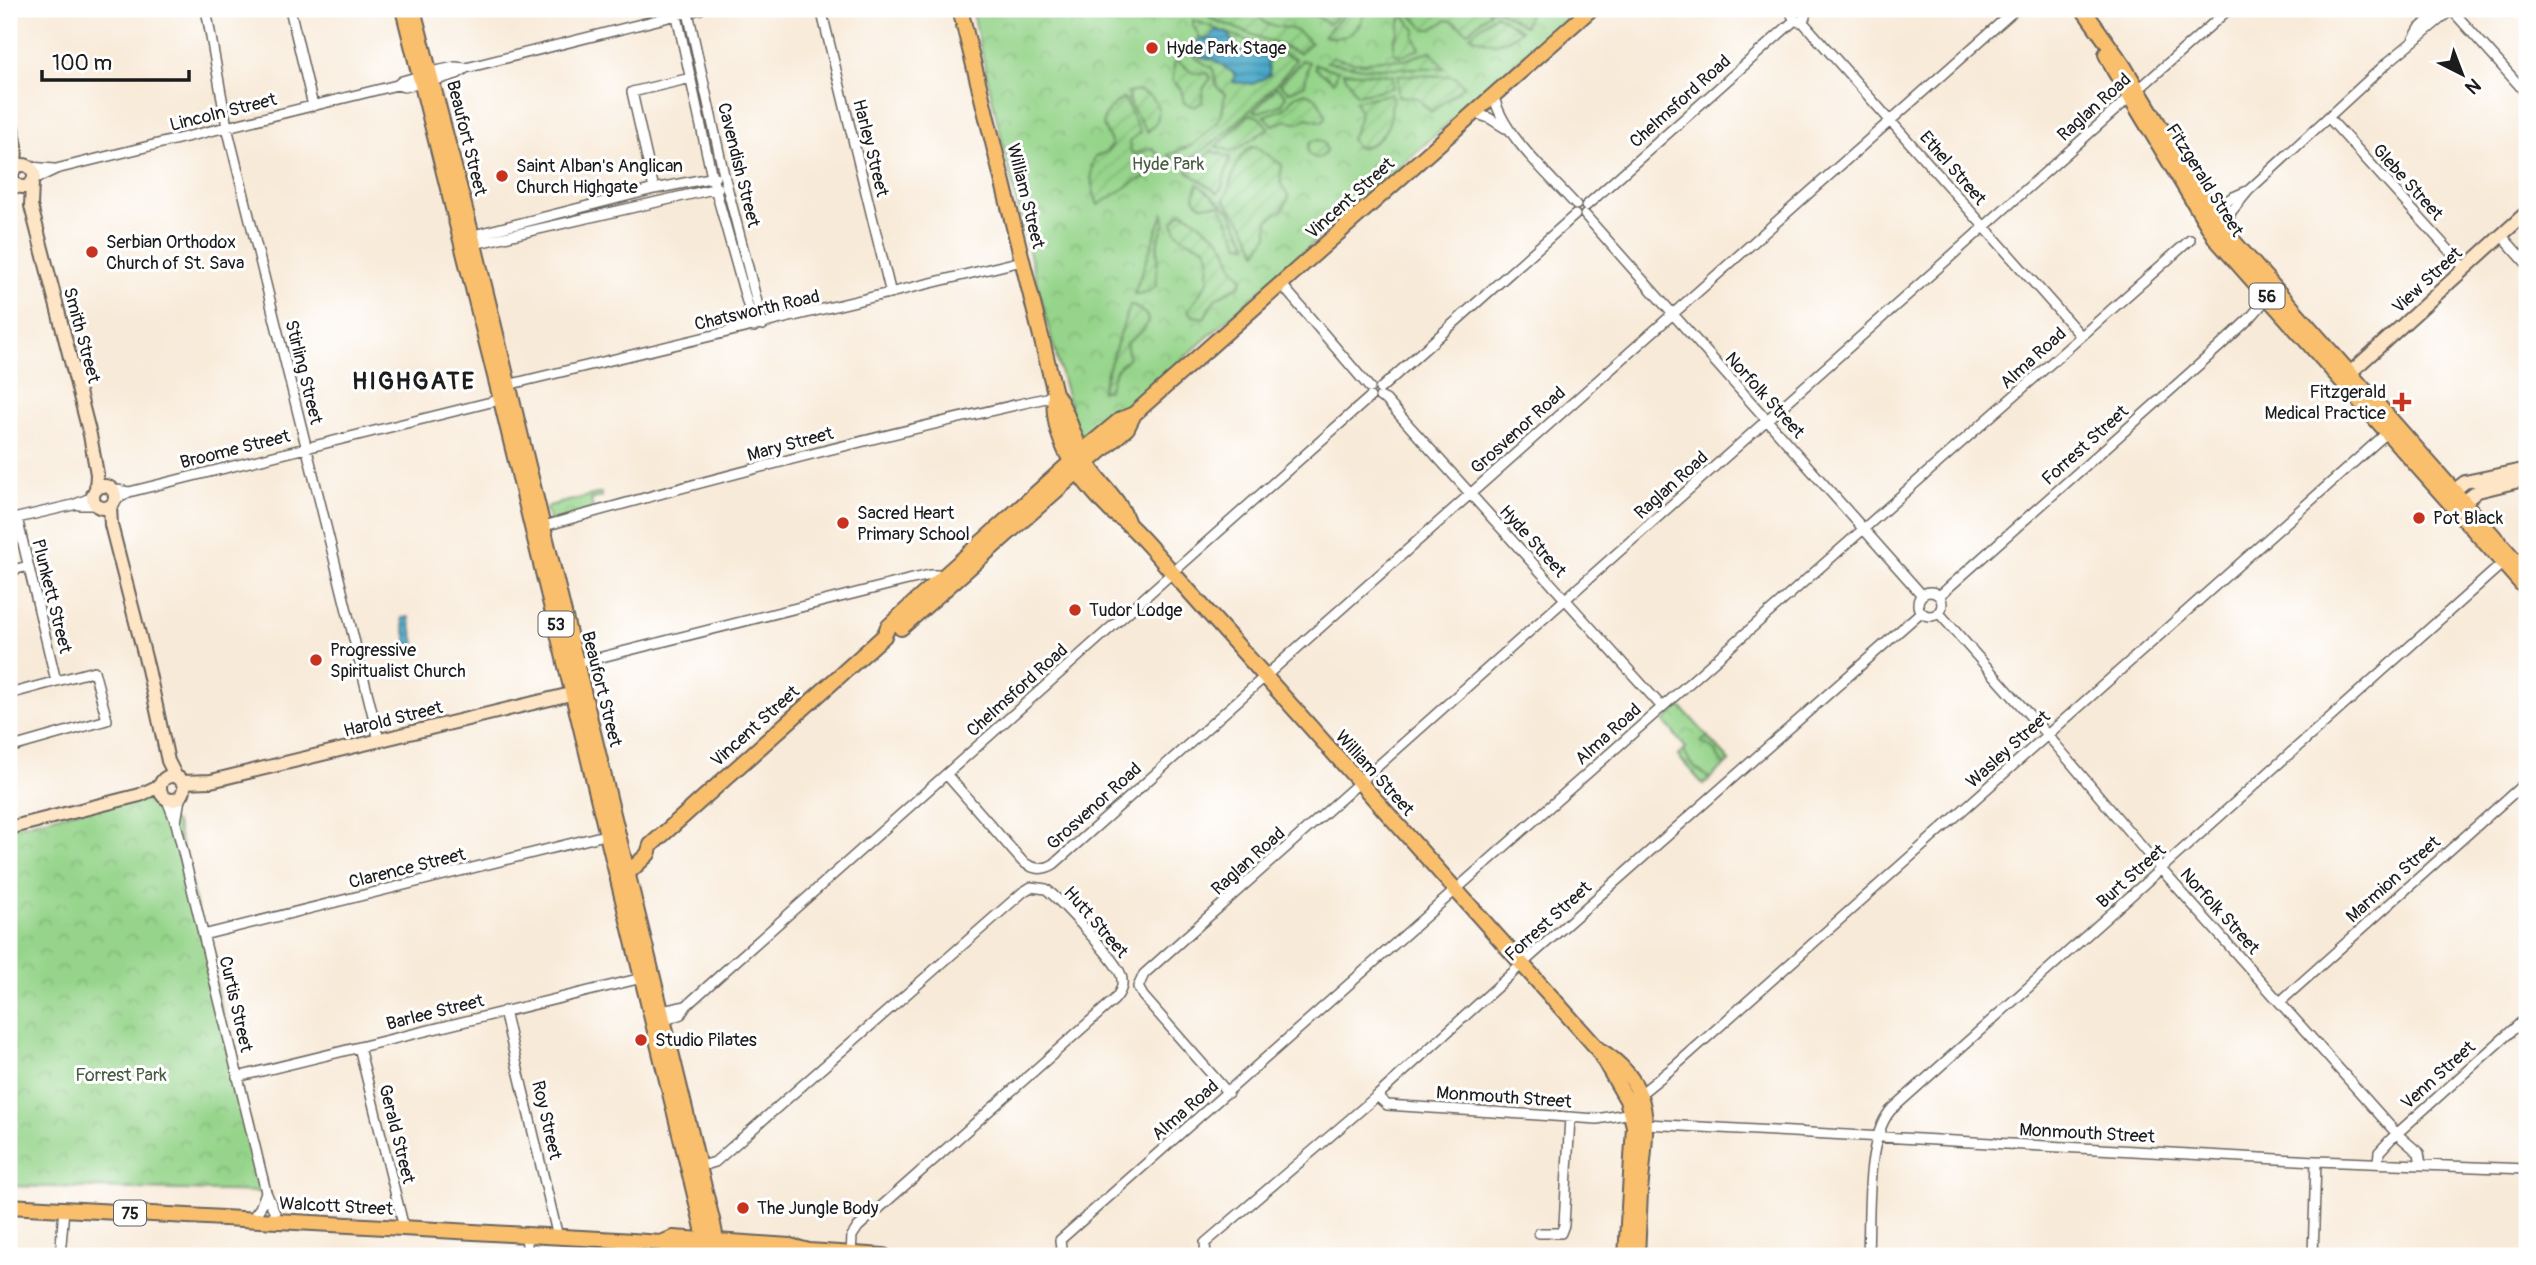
<svg xmlns="http://www.w3.org/2000/svg" width="2536" height="1265" font-family="Pangolin,sans-serif">
  <style>
    .park { fill: url(#park-crowns); stroke: #587853; stroke-width: 2 }
    .garden { fill: url(#garden-furrows); stroke: #587853; stroke-width: 2 }
    .water { fill: url(#water-rules); stroke: #336272; stroke-width: 2 }
    .lines { fill: none; stroke-linecap: round; stroke-linejoin: round }
    .street-casing { stroke: #69645e; stroke-width: 12 }
    .secondary-casing { stroke: #69645e; stroke-width: 16 }
    .primary-casing { stroke: #69645e; stroke-width: 18 }
    .street { stroke: #fff; stroke-width: 9 }
    .secondary { stroke: #fde5c5; stroke-width: 12 }
    .primary { stroke: #f9bf6d; stroke-width: 14 }
    .poi-dot { fill: #c8321e; stroke: #fff; stroke-width: 2.5 }
    .labels { text-anchor: middle; stroke-width: 6; stroke-linejoin: round; paint-order: stroke }
    .shield { fill: #fff; stroke: #606060; stroke-width: 2 }
    .shield-label { font-size: 16px; font-weight: bold; fill: #1c1c1c }
    .poi-label { font-size: 18px; fill: #1c1c1c; stroke: #fff; text-anchor: start }
    .street-label { font-size: 18px; fill: #1c1c1c; stroke: #fff }
    .park-label { font-size: 18px; fill: #465c42; stroke: #fff }
    .district-label { font-size: 24px; font-weight: bold; letter-spacing: 2px; fill: #1c1c1c; stroke: #fff }
  </style>
  <defs>
    <pattern id="park-crowns" width="20" height="18" patternUnits="userSpaceOnUse" patternTransform="scale(1.75)"><rect width="20" height="18" fill="#95d48a"/><path d="M2 6a3 3 0 1 1 6 0M12 15a3 3 0 1 1 6 0" fill="none" stroke="#80b576"/></pattern>
    <pattern id="garden-furrows" width="10" height="10" patternUnits="userSpaceOnUse" patternTransform="scale(1.75)"><rect width="10" height="10" fill="#95d48a"/><path d="M-1 1l2-2M0 10L10 0M9 11l2-2" fill="none" stroke="#80b576"/></pattern>
    <pattern id="water-rules" width="6" height="5" patternUnits="userSpaceOnUse" patternTransform="scale(1.75)"><rect width="6" height="5" fill="#4aa9c9"/><path d="M0 2.5h6" fill="none" stroke="#3d89a2"/></pattern>
  </defs>
  <rect width="100%" height="100%" fill="#fff"/>
  <filter id="ink" filterUnits="userSpaceOnUse"><feTurbulence type="fractalNoise" baseFrequency=".0143" numOctaves="2"/><feDisplacementMap in="SourceGraphic" scale="14" xChannelSelector="R" yChannelSelector="G"/><feConvolveMatrix kernelMatrix="1 2 1 2 8 2 1 2 1" color-interpolation-filters="sRGB"/></filter>
  <filter id="wash" filterUnits="userSpaceOnUse"><feTurbulence type="fractalNoise" baseFrequency=".00686" numOctaves="4" result="noise"/><feDisplacementMap in="SourceGraphic" scale="28" xChannelSelector="R" yChannelSelector="G"/><feGaussianBlur stdDeviation="1.57" result="paint"/><feColorMatrix in="noise" values="0 0 0 0 0 0 0 0 0 0 0 0 0 0 0 0 0 1.4 0 .05"/><feComposite in="paint" operator="in"/></filter>
  <g filter="url(#wash)">
    <rect width="100%" height="100%" fill="#f8ead8"/>
    <path class="park" d="M972,9H1577L1139,398L1098,432L1087,437L1080,434L1076,428C1037,290 1003,150 972,9Z
      M601,493L602,497L591,500L593,509L550,522L546,509L549,506Z
      M1680,706L1730,761L1703,784L1678,756L1686,748L1664,721Z
      M140,795L176,823L266,1192L9,1186V828Z"/>
    <path class="garden" d="M1226,9H1235L1236,11L1240,9H1259C1260,28 1273,25 1288,28C1296,29 1305,37 1311,43L1299,53L1210,18L1214,12Z
      M1281,9H1343L1329,24L1316,16Z
      M1349,9H1364C1362,32 1346,41 1324,36Z
      M1406,9H1490L1489,13L1468,32L1454,22L1447,20L1432,29H1425Z
      M1497,9H1531L1524,26Z
      M1402,14L1416,30L1414,36L1420,49L1400,56L1394,52V39L1398,33Z
      M1496,14L1521,30C1504,46 1490,46 1470,35Z
      M1193,20L1296,59C1284,82 1205,155 1180,164L1168,155L1193,145L1217,123L1222,113L1225,94L1217,87L1213,69L1196,58L1193,52L1214,60L1235,74L1233,82L1246,50L1237,53L1233,42L1211,37L1202,40L1193,26Z
      M1431,51L1444,68H1364L1327,62L1332,57L1353,62L1366,63L1379,59L1405,60Z
      M1302,60L1309,62L1305,84L1289,92L1280,84Z
      M1178,61L1193,73H1207L1211,78L1203,89L1202,102L1195,107L1184,103L1181,89L1173,81L1174,62Z
      M1315,64L1338,71L1334,82L1315,68Z
      M1343,72L1393,75L1392,88L1357,95Z
      M1398,75L1451,76L1457,78L1464,86L1431,112L1417,98L1398,96Z
      M1277,87L1286,95L1282,105L1259,112L1254,111Z
      M1138,91C1160,96 1166,118 1147,132L1131,106L1127,93Z
      M1305,92L1317,99L1326,115L1323,122L1307,118L1299,123L1287,120L1273,125L1264,116L1284,109L1295,96Z
      M1390,94L1393,98C1389,107 1393,112 1390,120C1385,135 1372,149 1356,147L1351,139C1356,124 1365,116 1355,101Z
      M1124,98L1140,132L1129,142L1131,152L1135,154L1152,148L1171,167L1138,180L1098,205C1092,189 1088,173 1095,157L1106,152L1112,146C1111,139 1108,137 1105,130C1098,117 1113,104 1124,98Z
      M1250,114L1259,117L1269,128L1233,152L1216,146Z
      M1308 149a9 9 0 1 1 18 0a9 9 0 1 1-18 0Z
      M1255,146L1282,165L1280,182L1289,197L1283,209L1268,220V235L1257,252L1243,223L1224,200C1234,182 1233,153 1255,146Z
      M1211,151L1230,157L1222,187L1218,193L1187,171L1188,168Z
      M1198,184L1230,211L1248,245L1240,244L1220,205H1202L1196,201L1194,196Z
      M1181,212L1189,215L1218,237L1225,246L1234,268L1243,278L1240,285L1216,298L1204,318L1193,316L1188,311L1208,281L1209,256L1206,248C1192,241 1175,240 1173,221Z
      M1163,214L1165,223L1158,240L1156,286L1146,293L1134,294Z
      M1130,305C1161,317 1146,331 1126,343L1129,357L1116,370L1108,390L1101,391Z
      M1708,737L1730,761L1724,766L1713,749L1701,742Z
      M1683,751L1694,767L1710,779L1703,784L1678,756Z"/>
    <path class="water" d="M1217,30L1229,34L1237,53L1252,49L1263,52L1267,59L1270,75L1253,84L1233,82L1235,74L1214,60L1199,56L1190,51L1200,38L1207,40Z
      M409,617L416,647L409,649L402,618Z"/>
  </g>
  <g filter="url(#ink)">
    <g class="lines">
      <g class="street-casing">
        <path id="street" d="M206,9L227,127L379,740
          M290,9L313,106
          M821,9L891,294
          M1797,9L1792,15L1795,20L1799,22L1805,17L1804,12L1800,9
          M2451,9L2527,94
          M688,12L724,175L763,325
          M677,16L712,177L754,327
          M1802,21L2081,336
          M2413,40L2420,28L2441,9
          M431,72L455,67L466,68L701,9
          M433,81L457,74L466,68
          M397,85L402,81L420,76
          M1494,96C1501,133 1550,176 1576,205
          M1475,113L1489,118L1505,128
          M2328,117L2465,268
          M30,167L54,169
          M9,177L12,175
          M35,179L56,169L397,85L404,87L422,83
          M9,185L17,186
          M654,189L632,92L691,78
          M1586,206L1795,20
          M1585,215L1922,595
          M2210,216L2231,198L2247,191
          M2225,232L2231,212L2249,190L2387,63L2451,10
          M2501,235L2527,264
          M470,236L654,189L715,177
          M469,245L718,188
          M1282,285L1370,388
          M503,386L1022,261
          M1380,389L1575,215
          M1380,397L1386,400L1662,707
          M111,489L129,492
          M114,501L129,492L503,399
          M79,505H96
          M17,518L56,681
          M9,520L73,505L93,497
          M541,527C708,479 877,436 1046,398L1055,393
          M9,571L28,566
          M1918 604a12 12 0 1 1 24 0a12 12 0 1 1-24 0Z
          M1939,596L2219,347L2251,317L2269,296
          M1939,613L2056,745L2152,859L2397,1134L2419,1153L2421,1165
          M574,664L904,581L930,575H945
          M9,694L94,671L107,720L9,748
          M946,774L1022,861C1032,869 1043,871 1054,864L2016,9
          M167,800L176,823L266,1192L279,1223
          M176,822L180,798
          M203,935L609,834
          M2281,1001L2527,781
          M504,1011L558,1237
          M657,1012L686,1006
          M661,1022L681,1014L686,1006L727,969L1370,397
          M359,1047L404,1228
          M237,1077L642,978
          M1228,1093L1143,996L1138,987L1144,974L2229,9
          M1639,1095L1675,1066L2389,431
          M1377,1096L1387,1105L1597,1119L1632,1113
          M1646,1124L2316,1161L2527,1169
          M2378,1162L2379,1152L2392,1138L2527,1017
          M699,1167L715,1162L1023,892L1031,887L1046,889C1060,900 1115,959 1121,975C1124,985 1121,992 1114,1000L858,1227L852,1236L851,1254
          M250,1221L260,1208L266,1192
          M1539,1233H1561L1564,1225L1570,1117
          M526,1235L528,1256
          M60,1256L64,1209
          M1062,1256L1060,1240L2190,240
          M1206,1256L1205,1243L1377,1096L1531,956L1921,612
          M1868,1256C1870,1215 1865,1143 1890,1111L2503,563
          M2313,1256L2316,1161"/>
      </g>
      <g class="secondary-casing">
        <path id="secondary" d="M9,114L16,146L15,168
          M12 176a11 11 0 1 1 22 0a11 11 0 1 1-22 0Z
          M32,183L31,206L90,435L97,474L96,490
          M2350,373L2527,212
          M93 497a11 11 0 1 1 22 0a11 11 0 1 1-22 0Z
          M2448,495L2465,482L2527,469
          M110,506L111,525L148,669L168,761L176,777
          M2457,507L2478,491L2527,479
          M160 788a12 12 0 1 1 24 0a12 12 0 1 1-24 0Z
          M182,782L211,781L579,692
          M9,828L140,795L159,786"/>
      </g>
      <g class="primary-casing">
        <path id="primary" d="M403,9L501,400L702,1224L708,1256
          M413,9L472,236L713,1224L719,1256
          M960,9L1055,393C1050,441 1079,478 1111,511C1116,516 1123,518 1128,524C1144,539 1158,556 1172,572L1597,1048L1627,1100L1634,1126L1626,1256
          M2083,9L2123,65L2220,226L2527,574
          M2106,54L2114,70L2216,239L2527,590
          M1055,393C1070,414 1073,440 1087,463C1099,484 1119,498 1127,521
          M901,628L1127,428L1134,414
          M628,873L648,854L651,845L884,636L888,627L915,602L1090,445L1120,420L1134,414L1591,9
          M1598,1049C1659,1085 1645,1132 1640,1192C1639,1213 1638,1235 1637,1256
          M9,1206L618,1240L661,1243L675,1250L788,1256
          M661,1243L673,1238L790,1246L809,1251L884,1256"/>
      </g>
      <use href="#street" class="street"/>
      <use href="#secondary" class="secondary"/>
      <use href="#primary" class="primary"/>
    </g>
  </g>
  <g class="poi-dot">
    <circle cx="1152" cy="48" r="7"/>
    <circle cx="502" cy="176" r="7"/>
    <circle cx="92" cy="252" r="7"/>
    <path d="M2398.5 391.5h7v7h7v7h-7v7h-7v-7h-7v-7h7z"/>
    <circle cx="2419" cy="518" r="7"/>
    <circle cx="843" cy="523" r="7"/>
    <circle cx="1075" cy="610" r="7"/>
    <circle cx="316" cy="660" r="7"/>
    <circle cx="641" cy="1040" r="7"/>
    <circle cx="743" cy="1208" r="7"/>
  </g>
  <g class="labels">
    <g class="shield">
      <rect x="2249.5" y="283.5" width="35" height="25" rx="5"/>
      <rect x="538.5" y="611.5" width="35" height="25" rx="5"/>
      <rect x="114" y="1200.5" width="32" height="25" rx="5"/>
    </g>
    <g class="shield-label">
      <text x="2267" y="302">56</text>
      <text x="556" y="630">53</text>
      <text x="130" y="1219">75</text>
    </g>
    <g class="poi-label">
      <text x="1166" y="54">Hyde Park Stage</text>
      <text x="516" y="172">Saint Alban's Anglican<tspan x="516" dy="21">Church Highgate</tspan></text>
      <text x="106" y="248">Serbian Orthodox<tspan x="106" dy="21">Church of St. Sava</tspan></text>
      <text x="2386" y="398" text-anchor="end">Fitzgerald<tspan x="2386" dy="21">Medical Practice</tspan></text>
      <text x="857" y="519">Sacred Heart<tspan x="857" dy="21">Primary School</tspan></text>
      <text x="2433" y="524">Pot Black</text>
      <text x="1089" y="616">Tudor Lodge</text>
      <text x="330" y="656">Progressive<tspan x="330" dy="21">Spiritualist Church</tspan></text>
      <text x="655" y="1046">Studio Pilates</text>
      <text x="757" y="1214">The Jungle Body</text>
    </g>
    <g class="street-label">
      <text transform="translate(1680 101) rotate(-42)" y="6">Chelmsford Road</text>
      <text transform="translate(2094 107) rotate(-42)" y="6">Raglan Road</text>
      <text transform="translate(223 112) rotate(-14)" y="6">Lincoln Street</text>
      <text transform="translate(467 138) rotate(76)" y="6">Beaufort Street</text>
      <text transform="translate(871 148) rotate(76)" y="6">Harley Street</text>
      <text transform="translate(739 165) rotate(76)" y="6">Cavendish Street</text>
      <text transform="translate(1953 168) rotate(49)" y="6">Ethel Street</text>
      <text transform="translate(2205 180) rotate(58)" y="6">Fitzgerald Street</text>
      <text transform="translate(2408 182) rotate(48)" y="6">Glebe Street</text>
      <text transform="translate(1026 196) rotate(76)" y="6">William Street</text>
      <text transform="translate(1350 198) rotate(-42)" y="6">Vincent Street</text>
      <text transform="translate(2427 280) rotate(-43)" y="6">View Street</text>
      <text transform="translate(757 310) rotate(-13)" y="6">Chatsworth Road</text>
      <text transform="translate(82 335) rotate(75)" y="6">Smith Street</text>
      <text transform="translate(2033 358) rotate(-42)" y="6">Alma Road</text>
      <text transform="translate(304 372) rotate(76)" y="6">Stirling Street</text>
      <text transform="translate(1765 395) rotate(48)" y="6">Norfolk Street</text>
      <text transform="translate(1518 430) rotate(-42)" y="6">Grosvenor Road</text>
      <text transform="translate(790 444) rotate(-15)" y="6">Mary Street</text>
      <text transform="translate(2085 445) rotate(-42)" y="6">Forrest Street</text>
      <text transform="translate(235 449) rotate(-14)" y="6">Broome Street</text>
      <text transform="translate(1671 485) rotate(-42)" y="6">Raglan Road</text>
      <text transform="translate(1533 541) rotate(48)" y="6">Hyde Street</text>
      <text transform="translate(52 596) rotate(76)" y="6">Plunkett Street</text>
      <text transform="translate(602 689) rotate(76)" y="6">Beaufort Street</text>
      <text transform="translate(1017 690) rotate(-42)" y="6">Chelmsford Road</text>
      <text transform="translate(393 719) rotate(-14)" y="6">Harold Street</text>
      <text transform="translate(755 726) rotate(-42)" y="6">Vincent Street</text>
      <text transform="translate(1608 734) rotate(-42)" y="6">Alma Road</text>
      <text transform="translate(2008 749) rotate(-42)" y="6">Wasley Street</text>
      <text transform="translate(1375 773) rotate(48)" y="6">William Street</text>
      <text transform="translate(1094 806) rotate(-42)" y="6">Grosvenor Road</text>
      <text transform="translate(1248 861) rotate(-42)" y="6">Raglan Road</text>
      <text transform="translate(407 868) rotate(-14)" y="6">Clarence Street</text>
      <text transform="translate(2131 876) rotate(-42)" y="6">Burt Street</text>
      <text transform="translate(2393 879) rotate(-42)" y="6">Marmion Street</text>
      <text transform="translate(2220 911) rotate(48)" y="6">Norfolk Street</text>
      <text transform="translate(1548 921) rotate(-42)" y="6">Forrest Street</text>
      <text transform="translate(1096 922) rotate(49)" y="6">Hutt Street</text>
      <text transform="translate(236 1004) rotate(77)" y="6">Curtis Street</text>
      <text transform="translate(435 1012) rotate(-14)" y="6">Barlee Street</text>
      <text transform="translate(2438 1075) rotate(-42)" y="6">Venn Street</text>
      <text transform="translate(1504 1097) rotate(4)" y="6">Monmouth Street</text>
      <text transform="translate(1185 1110) rotate(-41)" y="6">Alma Road</text>
      <text transform="translate(547 1120) rotate(77)" y="6">Roy Street</text>
      <text transform="translate(2087 1133) rotate(3)" y="6">Monmouth Street</text>
      <text transform="translate(397 1134) rotate(76)" y="6">Gerald Street</text>
      <text transform="translate(336 1206) rotate(3)" y="6">Walcott Street</text>
    </g>
    <g class="park-label">
      <text x="1168" y="170">Hyde Park</text>
      <text x="121" y="1081">Forrest Park</text>
    </g>
    <g class="district-label">
      <text x="414" y="389">HIGHGATE</text>
    </g>
  </g>
  <rect width="2536" height="1265" fill="none" stroke="#fff" stroke-width="35"/>
  <g transform="translate(2462 74) rotate(138)" stroke="#ffffff" stroke-width="5" paint-order="stroke">
  <path d="M0-5L12 26L0 18L-12 26Z" fill="#1c1c1c"/>
  <text y="-10" font-size="19" font-weight="bold" text-anchor="middle" fill="#1c1c1c">N</text>
  </g>
  <path d="M42 70v10h147v-10" fill="none" stroke="#1c1c1c" stroke-width="3.5"/>
  <text x="52" y="70" font-size="21" fill="#1c1c1c" stroke="#ffffff" stroke-width="5" paint-order="stroke">100 m</text>
</svg>
